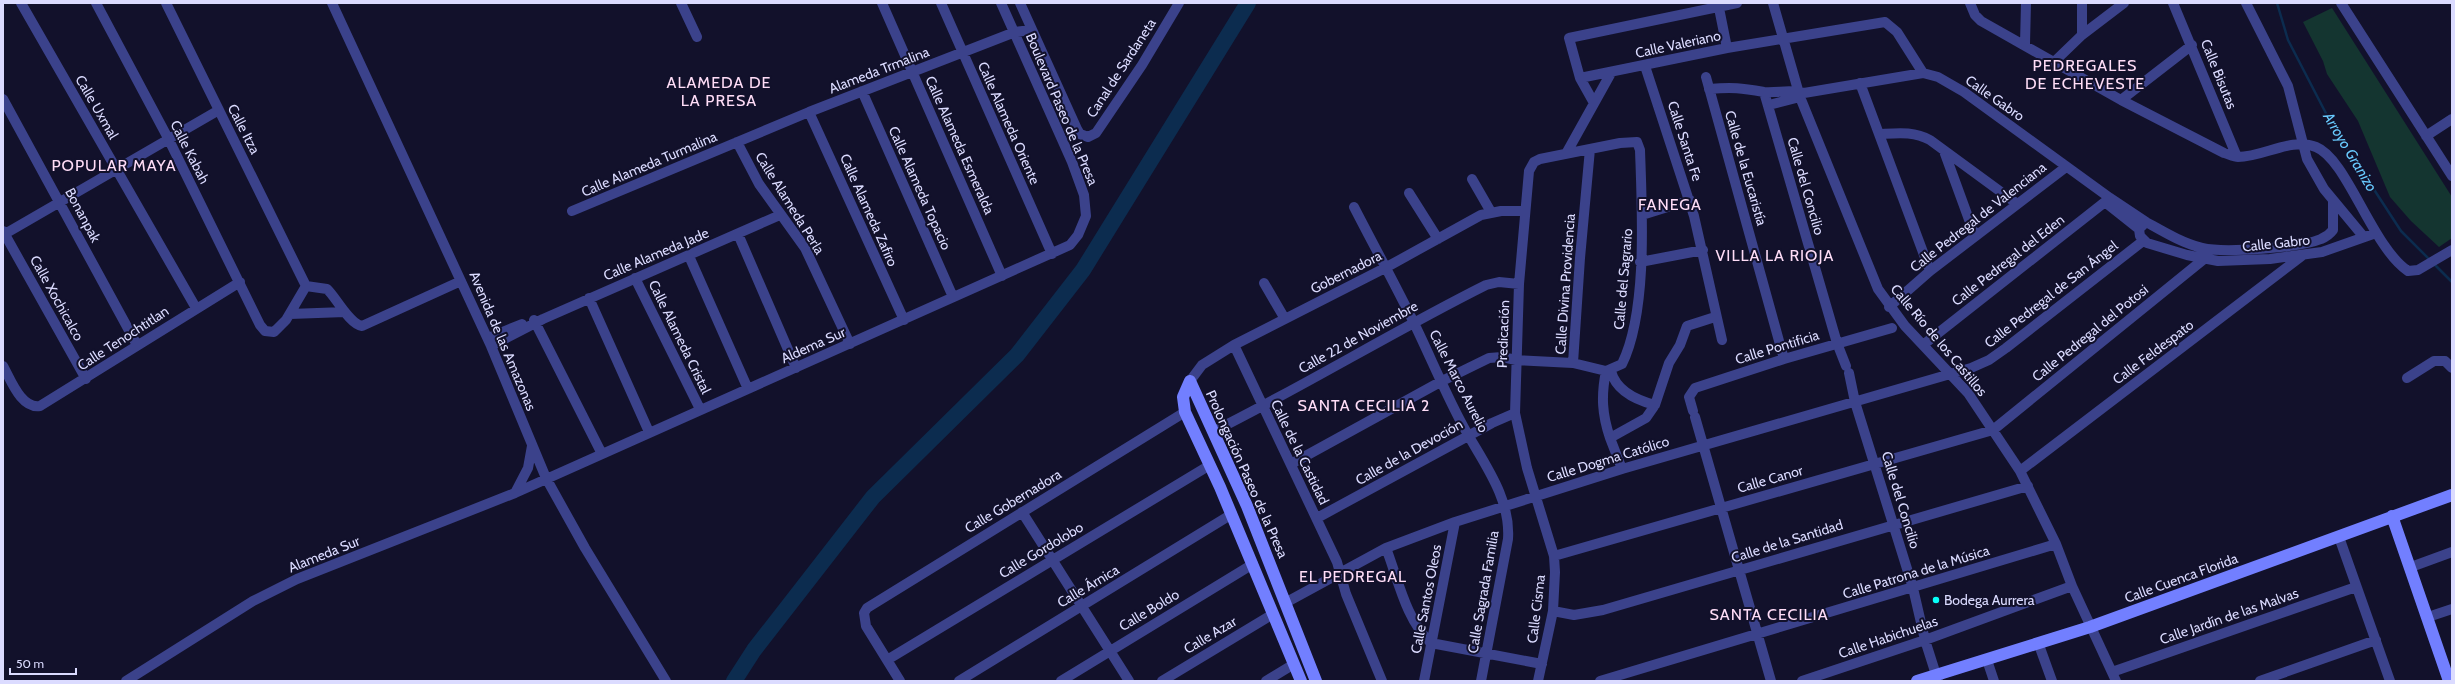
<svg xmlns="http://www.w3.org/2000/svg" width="2455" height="684" font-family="Cabin,sans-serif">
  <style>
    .green { fill: #143530 }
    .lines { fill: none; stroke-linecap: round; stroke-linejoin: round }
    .stream { stroke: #0c2c4f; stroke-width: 2.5 }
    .river { stroke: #0c2c4f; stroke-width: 16 }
    .street { stroke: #3b428b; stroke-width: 10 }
    .secondary { stroke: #727fff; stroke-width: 12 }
    .poi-dot { fill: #07fffa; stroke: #12112b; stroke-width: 1.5 }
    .labels { text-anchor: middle; stroke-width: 4; stroke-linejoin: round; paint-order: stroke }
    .street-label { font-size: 14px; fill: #dbdbff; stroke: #12112b }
    .poi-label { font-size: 14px; fill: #dbdbff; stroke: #12112b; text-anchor: start }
    .water-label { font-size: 15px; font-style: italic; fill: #69cbff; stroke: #12112b }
    .quarter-label { font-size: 16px; letter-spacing: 1px; fill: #ffddf7; stroke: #12112b }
  </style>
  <rect width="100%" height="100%" fill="#12112b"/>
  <path class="green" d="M2332,8L2452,197V238L2439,247L2411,221L2390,197L2358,121L2327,74L2323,61L2303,22Z"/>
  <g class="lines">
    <path class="stream" d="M2277,3L2288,40L2332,125L2401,231L2430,260
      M2434,264L2452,282"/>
    <path class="river" d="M734,681L754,650L873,497L1017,355L1083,270L1248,3"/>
    <path class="street" d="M21,3L196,308
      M96,3L169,140L260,325L265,331L274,332L286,320L306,286L166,3
      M332,3L491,346L546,478L585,548L666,681
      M681,3L697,37
      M882,3L1002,276
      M941,3L1052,254
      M1020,3L1077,129L1080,134L1088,137L1096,133L1142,65L1179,3
      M1718,3L1727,48
      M1773,3L1800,97L1878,289L1905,326L1968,393L2020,471L2056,544L2072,586L2116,681
      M1970,3L1975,15L1981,21L2121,100L2224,153C2228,154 2234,157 2238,157C2264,157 2291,137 2316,147C2347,159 2372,247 2408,271L2418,270L2452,250
      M2173,3L2237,157
      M2246,3L2288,86L2307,159L2324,189L2363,236
      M2341,3L2452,176
      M2082,35V3
      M2025,44L2026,3
      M2054,62L2082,35L2124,3
      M1645,66L1694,216L1722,340
      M1706,77L1784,359
      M1580,78L1727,48L1885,22L1897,32L1923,73
      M1860,83L1930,271
      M1709,89C1733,87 1741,88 1764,92C1778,93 1791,89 1804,93L1923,73L1938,77L1964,92L2110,198L2146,222
      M862,91L953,297
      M1764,92L1837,343L1846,366
      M3,99L137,345
      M2121,100L2192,45
      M1594,103L1580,78L1569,38L1737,3
      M1769,105L1800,97L1804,93
      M809,112L904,320
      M1880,134C1898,133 1914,131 1930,140L2016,203
      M2426,136L2452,119
      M737,142L759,184L805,248L850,344
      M1944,151L1975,236
      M1567,152L1611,73
      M1472,179L1491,212
      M1409,193L1438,239
      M2333,201V230C2330,234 2326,237 2321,239C2300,248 2224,253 2202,248C2182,243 2164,232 2146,222L2139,229L2140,236L2147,243L2187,255L2218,261L2270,259L2322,252L2376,233
      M2105,202L2139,229
      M1354,207C1374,246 1395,284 1414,323C1430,356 1444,390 1461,422C1480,459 1511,495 1508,539L1481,681
      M572,211L809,112L1015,32L1031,30
      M1642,215L1690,200
      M3,231L86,379
      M738,234L796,368
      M3,235L219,110
      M689,256L748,389
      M1640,262L1703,250
      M635,278L700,409
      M1264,283L1285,319
      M306,286L327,289C336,297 349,324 362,326L461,281
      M589,298L649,432
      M1889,307L1930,271L2066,167
      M290,314L345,312
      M534,320L602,454
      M488,338L522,324
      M1234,345L1337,562L1346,594L1382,681
      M1923,345L2110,198
      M491,346L543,319L780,215
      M1573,363L1580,258L1590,149
      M3,366C11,380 21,409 40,406L240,282
      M1606,371C1601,396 1602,414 1610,438
      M1611,371C1616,391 1636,400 1655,405
      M1849,373L1855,402L1913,588L1925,640L1938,681
      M2407,378L2434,361H2445L2452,368
      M1190,381L1202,365L1234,345L1385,268L1481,215L1501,211H1525
      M1693,411L1689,397L1695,388L1784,359L1892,328
      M1695,417L1771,681
      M1214,431C1306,385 1394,331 1486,285L1499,282L1519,284
      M1291,464L1442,381L1489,358L1502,357L1516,360L1573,363L1606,371L1622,364C1648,311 1642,210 1640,150L1637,142L1620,143L1540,159L1534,162L1529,171L1519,284L1515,413L1527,468L1554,556L1555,572L1553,611L1538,681
      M1622,469L1610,438L1646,418L1655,405L1669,363L1680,345L1687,326L1715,317
      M2020,471L2303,255
      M515,493L528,468L532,446
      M1022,512L1129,681
      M1317,518L1492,423L1515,413
      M2339,537L2390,681
      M1386,548C1398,579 1406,620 1431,643L1542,664
      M1554,556L1993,430L2204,259
      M2411,567L2452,552
      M1285,603L1386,548L1455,522L1622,469L1971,368L1989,360L2006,348L2143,241
      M1553,611L1574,615L1603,610L2028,486
      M2428,617L2452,609
      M2039,645L2052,681
      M887,660L1210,465
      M1987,660L1994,681
      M2112,672L2356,587
      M126,681L253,601L297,579L515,493L1070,245L1078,235L1086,216L1084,195L1072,162L1001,3
      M900,681L866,626L864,613L867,608L1185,412
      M959,681L1232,514
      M1061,681L1253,564
      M1162,681L1273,614
      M1266,681L1294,664
      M1424,681L1455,522
      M1600,681L2056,544
      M1802,681L1925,640L2072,586
      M2260,681L2376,640"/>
    <path class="secondary" d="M1190,381L1183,397L1185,412L1220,487L1301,681
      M1190,381L1247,506L1316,681
      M2392,516L2449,681
      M1917,681L2090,627L2452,495"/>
  </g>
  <circle class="poi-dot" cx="1936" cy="600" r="4"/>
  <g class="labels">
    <g class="street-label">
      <text transform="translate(1678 44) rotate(-12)" y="5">Calle Valeriano</text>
      <text transform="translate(1121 68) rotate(-57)" y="5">Canal de Sardaneta</text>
      <text transform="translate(879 70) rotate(-21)" y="5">Alameda Trmalina</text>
      <text transform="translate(2219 74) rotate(68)" y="5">Calle Bisutas</text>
      <text transform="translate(1995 98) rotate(35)" y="5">Calle Gabro</text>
      <text transform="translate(97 107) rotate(60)" y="5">Calle Uxmal</text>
      <text transform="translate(1062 109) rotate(67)" y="5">Boulevard Paseo de la Presa</text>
      <text transform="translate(1009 123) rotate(66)" y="5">Calle Alameda Oriente</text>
      <text transform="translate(244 129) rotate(63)" y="5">Calle Itza</text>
      <text transform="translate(1685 141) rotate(72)" y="5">Calle Santa Fe</text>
      <text transform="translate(960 145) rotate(66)" y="5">Calle Alameda Esmeralda</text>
      <text transform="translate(190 152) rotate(63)" y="5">Calle Kabah</text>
      <text transform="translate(649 164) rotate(-23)" y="5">Calle Alameda Turmalina</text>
      <text transform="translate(1746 168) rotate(74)" y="5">Calle de la Eucaristía</text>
      <text transform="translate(1806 186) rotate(74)" y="5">Calle del Concilio</text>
      <text transform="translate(920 188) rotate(66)" y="5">Calle Alameda Topacio</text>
      <text transform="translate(790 203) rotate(58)" y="5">Calle Alameda Perla</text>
      <text transform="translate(869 210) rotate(66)" y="5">Calle Alameda Zafiro</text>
      <text transform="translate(83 215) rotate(62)" y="5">Bonanpak</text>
      <text transform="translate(1978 217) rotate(-38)" y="5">Calle Pedregal de Valenciana</text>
      <text transform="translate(2276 243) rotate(-6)" y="5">Calle Gabro</text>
      <text transform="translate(656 254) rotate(-23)" y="5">Calle Alameda Jade</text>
      <text transform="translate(2008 260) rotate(-38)" y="5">Calle Pedregal del Eden</text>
      <text transform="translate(1346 272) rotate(-27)" y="5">Gobernadora</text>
      <text transform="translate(1623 279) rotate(-85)" y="5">Calle del Sagrario</text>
      <text transform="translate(1565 284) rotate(-86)" y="5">Calle Divina Providencia</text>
      <text transform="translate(2051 294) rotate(-38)" y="5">Calle Pedregal de San Ángel</text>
      <text transform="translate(57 298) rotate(61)" y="5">Calle Xochicalco</text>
      <text transform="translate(2090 333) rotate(-39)" y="5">Calle Pedregal del Potosi</text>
      <text transform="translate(1503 334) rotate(-88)" y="5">Predicación</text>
      <text transform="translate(680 337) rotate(64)" y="5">Calle Alameda Cristal</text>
      <text transform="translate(1358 337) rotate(-29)" y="5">Calle 22 de Noviembre</text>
      <text transform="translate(123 338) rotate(-33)" y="5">Calle Tenochtitlan</text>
      <text transform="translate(1939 340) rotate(50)" y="5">Calle Río de los Castillos</text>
      <text transform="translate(503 341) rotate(67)" y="5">Avenida de las Amazonas</text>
      <text transform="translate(813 345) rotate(-24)" y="5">Aldema Sur</text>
      <text transform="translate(1777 347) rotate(-17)" y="5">Calle Pontificia</text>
      <text transform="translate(2153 352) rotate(-37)" y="5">Calle Feldespato</text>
      <text transform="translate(1459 381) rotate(63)" y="5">Calle Marco Aurelio</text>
      <text transform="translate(1300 452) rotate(64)" y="5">Calle de la Castidad</text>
      <text transform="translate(1409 452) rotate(-29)" y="5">Calle de la Devoción</text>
      <text transform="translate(1608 459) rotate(-17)" y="5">Calle Dogma Católico</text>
      <text transform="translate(1247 474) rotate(66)" y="5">Prolongación Paseo de la Presa</text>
      <text transform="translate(1770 479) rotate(-16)" y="5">Calle Canor</text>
      <text transform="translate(1901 500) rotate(73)" y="5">Calle del Concilio</text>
      <text transform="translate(1013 501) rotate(-31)" y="5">Calle Gobernadora</text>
      <text transform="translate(1787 541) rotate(-17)" y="5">Calle de la Santidad</text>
      <text transform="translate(1041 550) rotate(-31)" y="5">Calle Gordolobo</text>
      <text transform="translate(324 554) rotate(-22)" y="5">Alameda Sur</text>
      <text transform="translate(1916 572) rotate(-17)" y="5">Calle Patrona de la Música</text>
      <text transform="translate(2181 578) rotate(-20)" y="5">Calle Cuenca Florida</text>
      <text transform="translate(1088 586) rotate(-31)" y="5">Calle Árnica</text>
      <text transform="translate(1483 592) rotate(-80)" y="5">Calle Sagrada Familia</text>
      <text transform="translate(1426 599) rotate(-79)" y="5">Calle Santos Oleos</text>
      <text transform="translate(1536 609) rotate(-83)" y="5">Calle Cisma</text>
      <text transform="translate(1149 610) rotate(-31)" y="5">Calle Boldo</text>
      <text transform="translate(2229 616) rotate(-19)" y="5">Calle Jardín de las Malvas</text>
      <text transform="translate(1210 635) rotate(-31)" y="5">Calle Azar</text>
      <text transform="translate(1888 637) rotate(-19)" y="5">Calle Habichuelas</text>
    </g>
    <g class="poi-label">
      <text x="1944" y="605">Bodega Aurrera</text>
    </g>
    <g class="water-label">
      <text transform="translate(2350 152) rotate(59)" y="5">Arroyo Granizo</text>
    </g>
    <g class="quarter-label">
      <text x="2085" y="71">PEDREGALES<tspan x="2085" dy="18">DE ECHEVESTE</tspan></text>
      <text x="719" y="88">ALAMEDA DE<tspan x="719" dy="18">LA PRESA</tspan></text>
      <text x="114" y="171">POPULAR MAYA</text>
      <text x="1670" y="210">FANEGA</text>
      <text x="1775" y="261">VILLA LA RIOJA</text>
      <text x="1364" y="411">SANTA CECILIA 2</text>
      <text x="1353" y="582">EL PEDREGAL</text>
      <text x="1769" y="620">SANTA CECILIA</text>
    </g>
  </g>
  <rect width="2455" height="684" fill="none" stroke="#dbdbff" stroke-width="8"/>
  <path d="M10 668v6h66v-6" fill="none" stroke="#dbdbff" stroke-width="2"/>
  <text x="16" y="668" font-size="12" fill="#dbdbff" stroke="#12112b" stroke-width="3" paint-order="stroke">50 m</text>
</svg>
